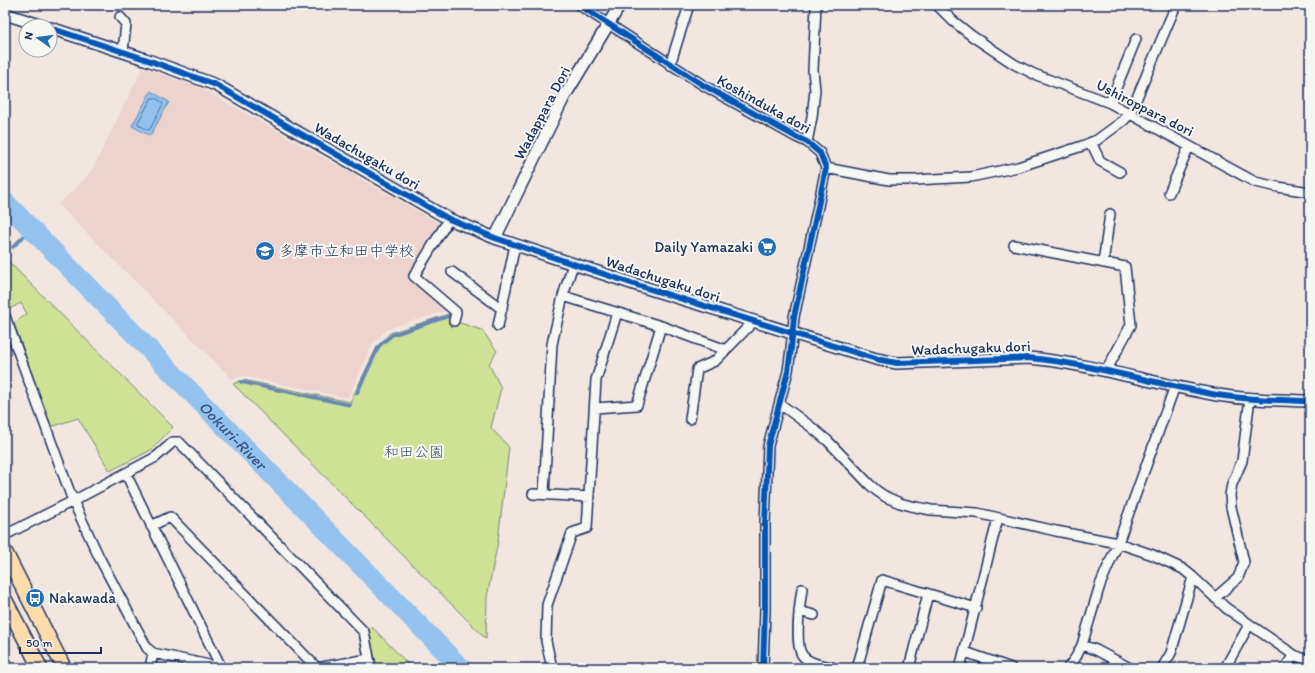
<svg xmlns="http://www.w3.org/2000/svg" width="1315" height="673" font-family="Itim,'Klee One',sans-serif">
  <style>
    .built { fill: #edd3cd }
    .green { fill: #cfe195; stroke: #75887a }
    .water { fill: #93c2ee; stroke: #6387b4 }
    .lines { fill: none; stroke-linecap: round; stroke-linejoin: round }
    .shore { stroke: #4b6a98; stroke-width: 1 }
    .stream { stroke: #6387b4; stroke-width: 3.5 }
    .river { stroke: #93c2ee; stroke-width: 20 }
    .minor-casing { stroke: #1b2f5e; stroke-width: 12 }
    .tertiary-casing { stroke: #1b2f5e; stroke-width: 14 }
    .primary-casing { stroke: #1b2f5e; stroke-width: 17 }
    .minor { stroke: #f6f6f2; stroke-width: 9 }
    .tertiary { stroke: #f6f6f2; stroke-width: 11 }
    .primary { stroke: #fcdcac; stroke-width: 14 }
    .cycleway-casing { stroke: #f6f6f2; stroke-width: 8 }
    .cycleway { stroke: #0057b8; stroke-width: 6 }
    .labels { text-anchor: middle; stroke-width: 4; stroke-linejoin: round; paint-order: stroke }
    .street-label { font-size: 15px; fill: #1b2f5e; stroke: #f6f6f2 }
    .poi-label { font-size: 15px; fill: #1b2f5e; stroke: #f6f6f2; text-anchor: start }
    .park-label { font-size: 15px; fill: #3f5369; stroke: #f6f6f2 }
    .water-label { font-size: 16px; font-style: italic; fill: #395482; stroke: #f6f6f2 }
  </style>
  <rect width="100%" height="100%" fill="#f2e6e1"/>
  <filter id="ink" filterUnits="userSpaceOnUse"><feTurbulence type="fractalNoise" baseFrequency=".025" numOctaves="2"/><feDisplacementMap in="SourceGraphic" scale="8" xChannelSelector="R" yChannelSelector="G"/><feConvolveMatrix kernelMatrix="1 2 1 2 8 2 1 2 1" color-interpolation-filters="sRGB"/></filter>
  <g filter="url(#ink)">
    <path class="built" d="M143,67L205,90L442,225L408,278L448,310L387,329L372,345L348,398L243,376L232,379L58,204L79,185L92,170Z"/>
    <path class="green" d="M5,258L173,427L151,450L110,471L78,418L51,427L14,323L27,314L21,303L9,309L5,298Z
      M449,314L454,321L482,330L497,351L489,364L501,388L491,428L509,447L498,541L487,597L486,639L233,384L243,380L350,402L377,347L390,333Z
      M371,626L412,668H377L374,654L373,653L369,628Z"/>
    <path class="water" d="M151,91L169,102L150,136L132,126Z"/>
    <g class="lines">
      <path class="shore" d="M152,98C155,97 162,101 163,104L150,129L148,130L139,125L138,123Z"/>
      <path class="stream" d="M13,247L31,229
        M241,382L350,405
        M357,393L379,346L392,335L449,316"/>
      <path class="river" id="s1" d="M5,202L461,668"/>
      <g class="minor-casing">
        <path id="minor" d="M579,5L703,85L796,137L807,142L820,153L826,168L817,211L794,317L791,349L788,371L768,446L765,524V610L763,668
          M937,5L953,21L972,36L1014,64L1034,74L1110,103L1189,146L1255,182L1278,187L1310,192
          M120,17L126,24L123,51
          M670,65L689,5
          M1110,103L1136,39
          M807,142L812,117L815,90L813,70L816,5
          M1091,142L1100,161L1120,172
          M826,168L889,180H915L971,177L1018,167L1082,146L1097,140L1123,121L1130,114L1176,5
          M1169,193L1189,146
          M449,219L414,276L456,312L454,321
          M1014,245L1125,267L1131,325L1106,371
          M1103,263L1110,214
          M452,272L502,309
          M563,296L661,326L726,350
          M5,316L73,501L99,557L147,648L153,653L223,668
          M498,326L515,245
          M780,404L810,426L828,441L869,484L877,491L886,497L900,503L911,506L931,510L977,513L1056,531L1118,543L1153,555L1183,569L1193,577L1226,608L1294,655L1310,661
          M595,408L637,405L661,326
          M690,419L697,369L715,361L753,322
          M126,474L221,667
          M533,494L590,497
          M544,494L552,344L563,296L573,264
          M151,526L170,517L317,668
          M5,535L73,501L156,457L173,442H179L364,632L371,668
          M802,589C800,602 794,647 803,656C810,665 825,665 835,668
          M1215,598L1238,578L1244,562L1231,507L1230,495L1232,484L1242,461L1250,398
          M799,611L814,615
          M1082,645L1096,650L1130,668
          M965,652L1011,668
          M150,668L153,653
          M316,668L369,659
          M552,668L546,641L547,605L572,533L587,528L596,380L617,313
          M857,668L882,580L976,608
          M909,668L928,594
          M960,668L998,518
          M1068,668L1076,657L1082,645L1100,585L1118,543L1175,386
          M1162,668L1171,653L1193,577
          M1225,668L1249,625
          M1285,668L1294,655"/>
      </g>
      <g class="tertiary-casing">
        <path id="tertiary" d="M5,14L43,26
          M50,28L145,59L216,85L449,219L495,238L637,285L876,359L897,363L1028,358C1088,363 1147,382 1207,393C1241,400 1276,400 1310,401
          M495,238L564,97L620,5"/>
      </g>
      <g class="primary-casing">
        <path id="primary" d="M5,552L64,668
          M5,600L40,668"/>
      </g>
      <use href="#minor" class="minor"/>
      <use href="#tertiary" class="tertiary"/>
      <use href="#primary" class="primary"/>
      <g class="cycleway-casing">
        <path id="cycleway" d="M579,5L703,85L796,137L807,142L820,153L826,168L817,211L794,317L791,349L788,371L768,446L765,524V610L763,668
          M50,28L145,59L216,85L449,219L495,238L637,285L876,359L897,363L1028,358C1088,363 1147,382 1207,393C1241,400 1276,400 1310,401"/>
      </g>
      <use href="#cycleway" class="cycleway"/>
    </g>
  </g>
  <defs>
    <g id="supermarket-disc" transform="scale(1)"><circle r="9.5" fill="#1f6fb2" stroke="#f6f6f2"/><path d="M-6-5.5h2.5l.6 2H6L4.5 2H-2.5L-4.4-4H-6ZM-1.5 3.2a1.3 1.3 0 1 0 .1 0ZM3 3.2a1.3 1.3 0 1 0 .1 0Z" fill="#fff"/></g>
    <g id="school-disc" transform="scale(1)"><circle r="9.5" fill="#1f6fb2" stroke="#f6f6f2"/><path d="M0-5L7-2L0 1L-7-2ZM-4 1L0 2.5L4 1V4Q0 6-4 4Z" fill="#fff"/></g>
    <g id="bus-disc" transform="scale(1)"><circle r="9.5" fill="#1f6fb2" stroke="#f6f6f2"/><path d="M-5-6H5V4H4V6H2V4H-2V6H-4V4H-5ZM-3.5-4V0h7V-4ZM-3.5 1.2v1.5H-2V1.2ZM2 1.2v1.5H3.5V1.2Z" fill="#fff"/></g>
  </defs>
  <g fill-rule="evenodd">
    <use href="#supermarket-disc" x="767" y="247"/>
    <use href="#school-disc" x="265" y="251"/>
    <use href="#bus-disc" x="35" y="598"/>
  </g>
  <g class="labels">
    <g class="street-label">
      <text transform="translate(764 104) rotate(29)" y="5">Koshinduka dori</text>
      <text transform="translate(1145 108) rotate(27)" y="5">Ushiroppara dori</text>
      <text transform="translate(542 113) rotate(-62)" y="5">Wadappara Dori</text>
      <text transform="translate(367 156) rotate(30)" y="5">Wadachugaku dori</text>
      <text transform="translate(663 279) rotate(18)" y="5">Wadachugaku dori</text>
      <text transform="translate(971 348) rotate(-2)" y="5">Wadachugaku dori</text>
    </g>
    <g class="poi-label">
      <text x="753" y="252" text-anchor="end">Daily Yamazaki</text>
      <text x="279" y="256">多摩市立和田中学校</text>
      <text x="49" y="603">Nakawada</text>
    </g>
    <g class="park-label">
      <text x="414" y="457">和田公園</text>
    </g>
    <g class="water-label">
      <text dy="6" stroke="none"><textPath href="#s1" startOffset="326">Ookuri-River</textPath></text>
    </g>
  </g>
  <rect width="1315" height="673" fill="none" stroke="#f6f6f2" stroke-width="20"/>
  <rect x="10" y="10" width="1295" height="653" fill="none" stroke="#1b2f5e" stroke-width="1.5" filter="url(#ink)"/>
  <g transform="translate(38 38) rotate(284)"><circle r="19" fill="#f6f6f2" stroke="#9ea6b7"/>
  <path d="M0-3L7 15L0 10L-7 15Z" fill="#1f6fb2"/>
  <text y="-6" font-size="11" font-weight="bold" text-anchor="middle" fill="#1b2f5e">N</text>
  </g>
  <path d="M20 647v6h81v-6" fill="none" stroke="#1b2f5e" stroke-width="2"/>
  <text x="26" y="647" font-size="12" fill="#1b2f5e" stroke="#f6f6f2" stroke-width="3" paint-order="stroke">50 m</text>
</svg>
